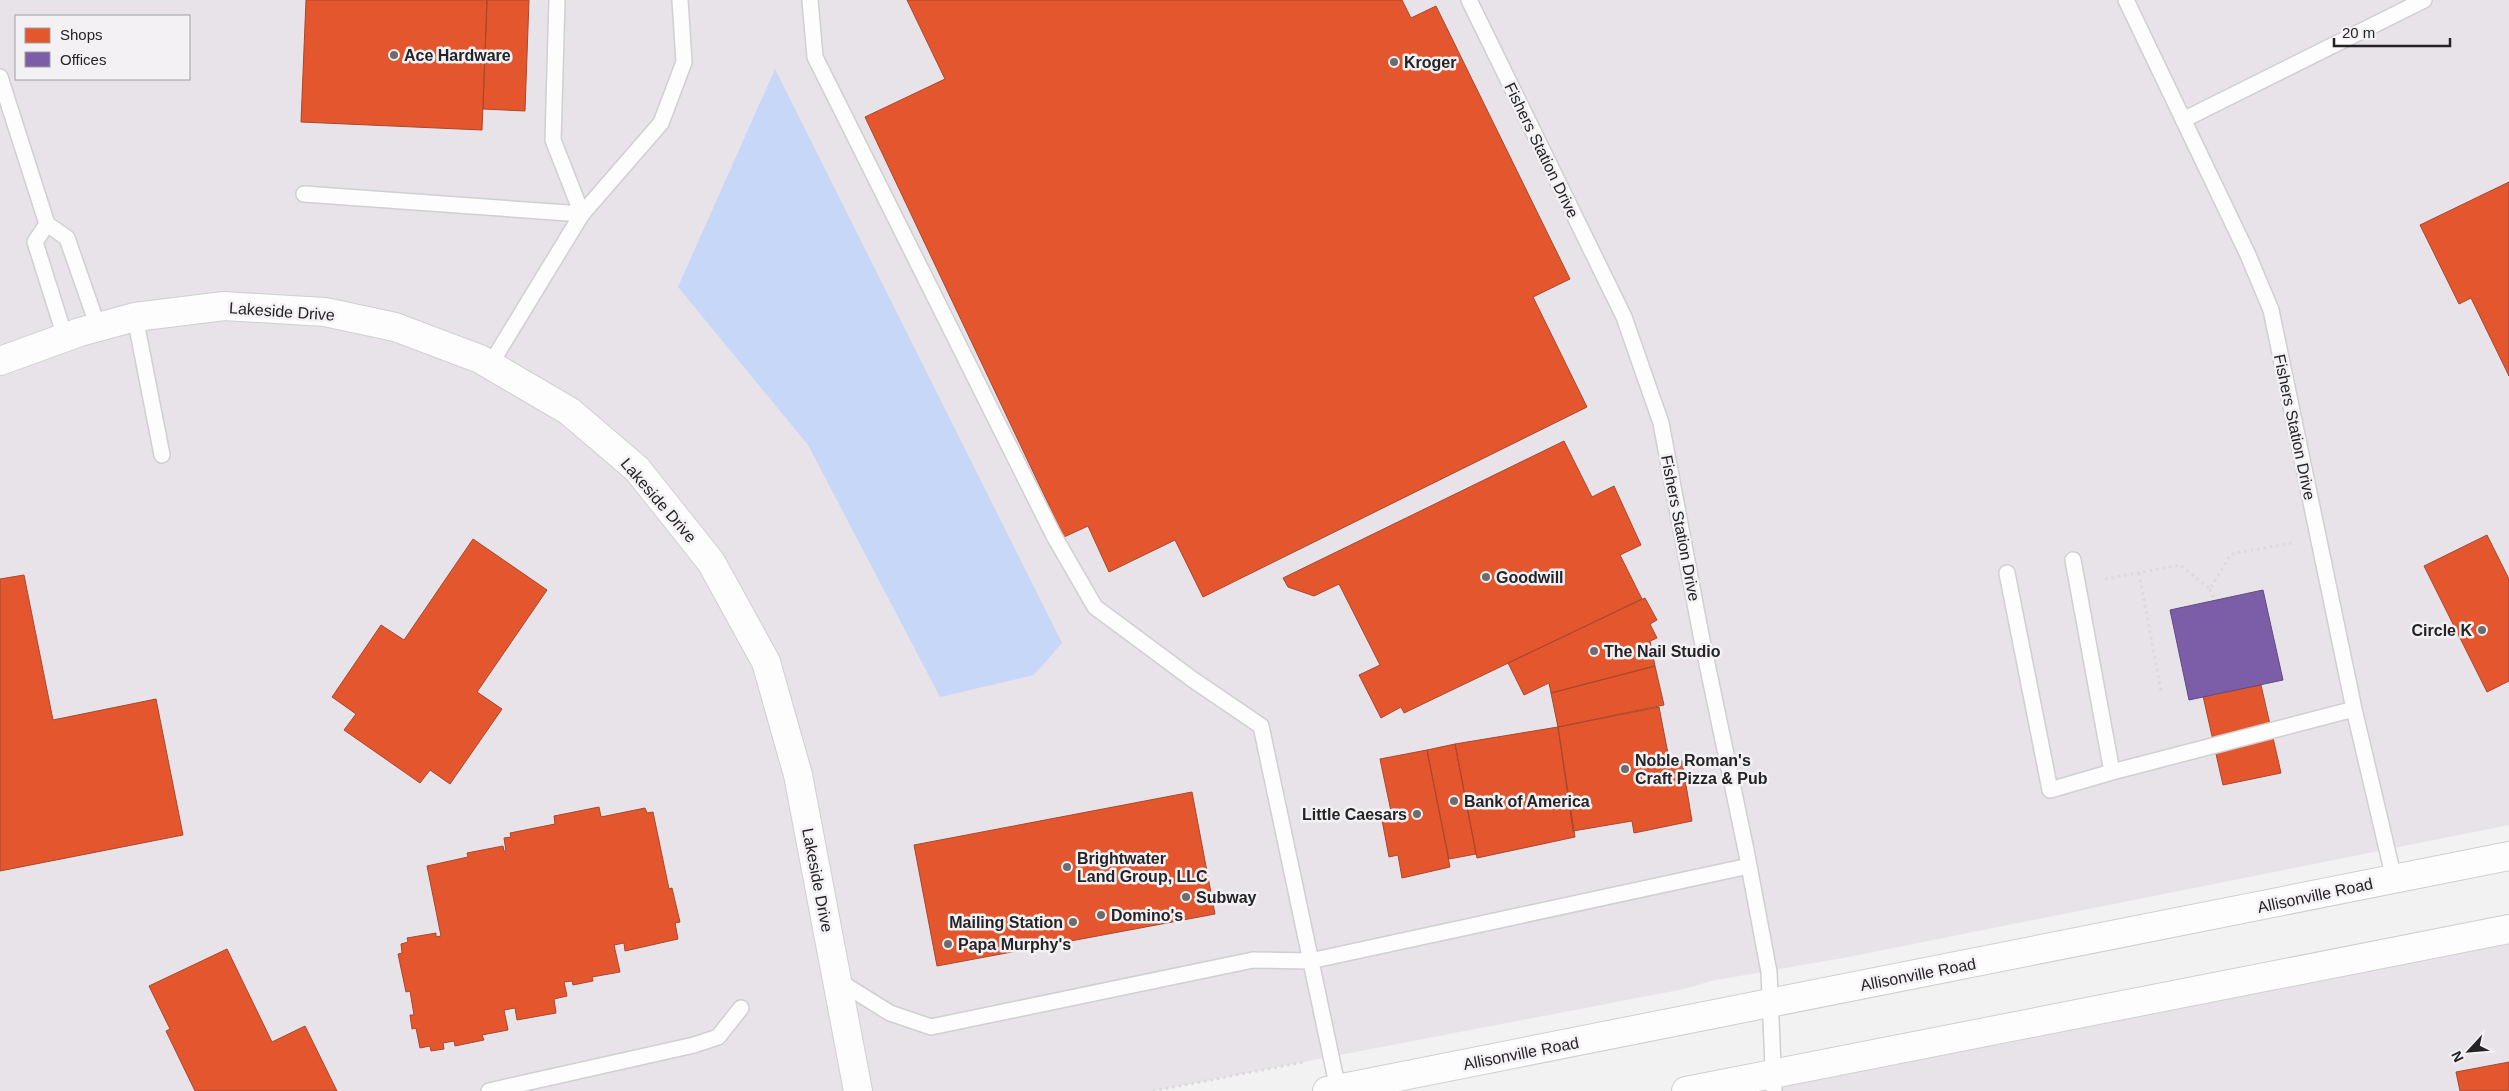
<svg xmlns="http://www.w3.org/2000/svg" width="2509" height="1091" font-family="Helvetica,sans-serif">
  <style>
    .built { fill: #e7e3e9; fill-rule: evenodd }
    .water { fill: #c7d7f8 }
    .shops { fill: #e4572e; stroke: #aa472b }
    .offices { fill: #7b5ea7; stroke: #614c80 }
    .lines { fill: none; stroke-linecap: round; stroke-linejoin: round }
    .lane-casing { stroke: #d0cfd1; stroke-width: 18 }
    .street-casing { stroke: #d0cfd1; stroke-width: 30 }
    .primary-casing { stroke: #d0cfd1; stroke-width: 30 }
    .path { stroke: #dbdadb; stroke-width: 3; stroke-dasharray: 2.5 4; stroke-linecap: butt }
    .lane { stroke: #fdfdfd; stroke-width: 15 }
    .street { stroke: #fdfdfd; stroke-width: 28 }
    .primary { stroke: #fdfdfd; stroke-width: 28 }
    .poi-dot { fill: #6c6b6d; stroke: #f3f1f4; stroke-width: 2 }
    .labels { text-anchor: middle; stroke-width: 5; stroke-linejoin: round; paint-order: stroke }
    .poi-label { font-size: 16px; font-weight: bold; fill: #242325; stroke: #f3f1f4; text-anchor: start }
    .street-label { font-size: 16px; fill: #242325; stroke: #f3f1f4 }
  </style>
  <rect width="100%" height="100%" fill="#f3f2f3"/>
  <path class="built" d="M0,0H2509V825L1843,958L1711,981L1684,989L1153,1091H0ZM16,16H189V79H16Z
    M2509,942V1091H1755Z"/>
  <path class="water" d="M775,69L1062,643L1034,675L940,697L808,445L678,287Z"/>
  <path class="shops" d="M306,0H487L482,130L301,122Z
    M487,0H529L525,111L483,109Z
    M907,0H1402L1411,18L1436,6L1570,279L1533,297L1587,407L1203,597L1175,540L1109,572L1088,526L1064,537L865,117L945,79Z
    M2509,182V376L2471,298L2459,304L2420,225Z
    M1564,441L1592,497L1614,486L1641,545L1620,555L1642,599L1404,713L1401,707L1381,718L1359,675L1380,665L1339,584L1314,596L1288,587L1283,578Z
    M2487,535L2509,579V681L2487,692L2424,566Z
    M473,539L547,590L477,692L502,709L450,784L430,770L420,783L344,730L356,714L332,697L381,625L404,640Z
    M24,575L53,720L156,699L183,835L0,871V579Z
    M1645,598L1657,620L1650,624L1657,638L1650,641L1655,666L1551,693L1549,683L1524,695L1508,663Z
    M1655,666L1664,705L1558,727L1551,693Z
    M2261,685L2281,773L2223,785L2203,696Z
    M1659,707L1670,764L1682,761L1692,821L1634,833L1632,821L1573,831L1558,727Z
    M1558,727L1575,837L1477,858L1455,744Z
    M1455,744L1476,854L1449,859L1427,750Z
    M1427,750L1450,867L1402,878L1398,855L1389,857L1382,820L1392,816L1380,759Z
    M1192,792L1215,914L937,966L914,845Z
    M599,807L601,817L645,808L647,813L653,812L669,889L672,888L680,922L675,923L678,939L625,951L624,943L614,945L620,972L592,977L593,981L573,985L572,981L564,982L567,996L554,999L556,1013L517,1020L515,1008L504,1010L508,1030L482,1035L484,1040L455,1046L454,1041L443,1043L444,1049L431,1051L430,1046L420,1048L416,1028L412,1029L410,1015H414L410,991L406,992L398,954L402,953L401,944L408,942L407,938L436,933V937L441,936L427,866L468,857L467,853L503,846L504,851H506L504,838L511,837L510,833L555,824L554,816Z
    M227,949L272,1042L305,1026L337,1091H195L166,1031L170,1029L149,986Z
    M2509,1062V1091H2460L2456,1072Z"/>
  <path class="offices" d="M2263,590L2283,680L2189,700L2170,610Z"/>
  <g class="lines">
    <g class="lane-casing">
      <path id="lane" d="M557,0L553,140L582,214
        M810,0L815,57L1054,536L1095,607L1192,679L1261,726L1338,1089
        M1469,0L1624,317L1661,423L1701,635L1746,850L1769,972L1774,1091
        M2126,0L2248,255L2271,310L2354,709L2394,879
        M0,77L47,224
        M2183,120L2424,0
        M304,194L582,214
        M135,317L162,455
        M65,337L35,242L47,224L67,238L98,327
        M490,365L582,214L661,123L684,62L680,0
        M2073,560L2112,772
        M2007,573L2050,790L2112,772L2354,709
        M837,980L890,1013L931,1027L1253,960L1310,961L1749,866
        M489,1091L694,1045L718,1037L741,1008"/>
    </g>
    <g class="street-casing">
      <path id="street" d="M0,361L80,332L135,317L224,306L325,312L395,327L480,359L569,411L637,469L711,562L766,662L798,775L858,1091"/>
    </g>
    <g class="primary-casing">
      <path id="primary" d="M1327,1091L2509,856
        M1686,1091L2509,929"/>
    </g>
    <path class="path" d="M2139,573L2161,691
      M2105,579L2180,565L2210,589L2231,554L2292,543
      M2210,589L2215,601
      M1153,1091L1304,1062"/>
    <use href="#lane" class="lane"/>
    <use href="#street" class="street"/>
    <use href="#primary" class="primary"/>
  </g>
  <g class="poi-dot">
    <circle cx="394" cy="55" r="5"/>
    <circle cx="1394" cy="62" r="5"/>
    <circle cx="1486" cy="577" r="5"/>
    <circle cx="2482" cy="630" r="5"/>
    <circle cx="1594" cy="651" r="5"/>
    <circle cx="1625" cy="769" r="5"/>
    <circle cx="1454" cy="801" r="5"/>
    <circle cx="1417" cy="814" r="5"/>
    <circle cx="1067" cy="867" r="5"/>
    <circle cx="1186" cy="897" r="5"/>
    <circle cx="1101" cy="915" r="5"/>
    <circle cx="1073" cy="922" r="5"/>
    <circle cx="948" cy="944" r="5"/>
  </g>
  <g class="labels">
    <g class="poi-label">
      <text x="404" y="61">Ace Hardware</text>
      <text x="1404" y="68">Kroger</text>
      <text x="1496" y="583">Goodwill</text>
      <text x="2472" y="636" text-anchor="end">Circle K</text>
      <text x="1604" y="657">The Nail Studio</text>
      <text x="1635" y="766">Noble Roman's<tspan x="1635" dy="18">Craft Pizza &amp; Pub</tspan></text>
      <text x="1464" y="807">Bank of America</text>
      <text x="1407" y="820" text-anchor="end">Little Caesars</text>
      <text x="1077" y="864">Brightwater<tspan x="1077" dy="18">Land Group, LLC</tspan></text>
      <text x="1196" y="903">Subway</text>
      <text x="1111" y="921">Domino's</text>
      <text x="1063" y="928" text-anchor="end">Mailing Station</text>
      <text x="958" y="950">Papa Murphy's</text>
    </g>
    <g class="street-label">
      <text transform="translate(1542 150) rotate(64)" y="6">Fishers Station Drive</text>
      <text transform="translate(282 311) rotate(4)" y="6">Lakeside Drive</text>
      <text transform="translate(2295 427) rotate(78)" y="6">Fishers Station Drive</text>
      <text transform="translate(659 500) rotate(49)" y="6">Lakeside Drive</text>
      <text transform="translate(1681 528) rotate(79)" y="6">Fishers Station Drive</text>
      <text transform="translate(818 880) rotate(79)" y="6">Lakeside Drive</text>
      <text transform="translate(2315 895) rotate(-12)" y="6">Allisonville Road</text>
      <text transform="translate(1918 974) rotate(-11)" y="6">Allisonville Road</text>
      <text transform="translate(1521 1053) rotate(-11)" y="6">Allisonville Road</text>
    </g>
  </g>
  <rect x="15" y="15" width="175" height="65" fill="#f3f1f4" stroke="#a09fa1"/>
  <rect x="25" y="28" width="25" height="15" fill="#e4572e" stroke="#a09fa1"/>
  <text x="60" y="40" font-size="15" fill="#242325">Shops</text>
  <rect x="25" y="52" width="25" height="15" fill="#7b5ea7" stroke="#a09fa1"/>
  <text x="60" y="65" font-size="15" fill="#242325">Offices</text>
  <g transform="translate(2469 1051) rotate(244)" stroke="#f3f1f4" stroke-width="4" paint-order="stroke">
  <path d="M0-4L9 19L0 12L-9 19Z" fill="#242325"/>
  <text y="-8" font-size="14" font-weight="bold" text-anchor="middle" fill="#242325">N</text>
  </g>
  <path d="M2334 38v8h116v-8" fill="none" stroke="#242325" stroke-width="2.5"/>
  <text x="2342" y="38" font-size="15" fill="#242325" stroke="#f3f1f4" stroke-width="4" paint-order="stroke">20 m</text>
</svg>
